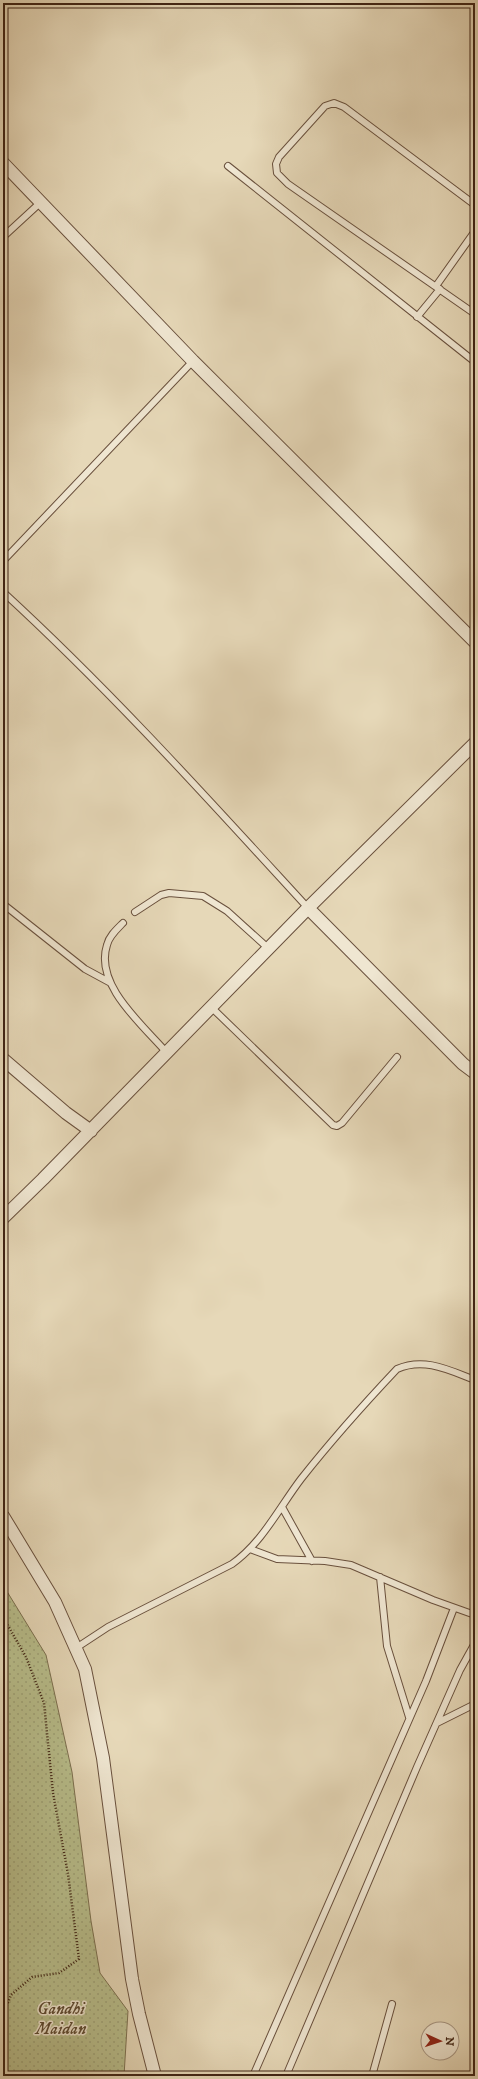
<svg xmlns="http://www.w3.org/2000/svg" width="478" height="2079" font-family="'IM FELL DW Pica',serif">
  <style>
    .grass { fill: url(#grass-dots); stroke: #7c7050 }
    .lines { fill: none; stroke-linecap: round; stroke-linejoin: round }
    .lane-casing { stroke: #69503d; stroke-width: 8 }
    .street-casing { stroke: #69503d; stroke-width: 14 }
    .path { stroke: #3f2314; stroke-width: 2.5; stroke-dasharray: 1 2; stroke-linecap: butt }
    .lane { stroke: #efe6d1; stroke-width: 6 }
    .street { stroke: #efe6d1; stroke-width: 12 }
    .labels { text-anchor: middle; stroke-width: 3; stroke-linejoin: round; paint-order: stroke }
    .park-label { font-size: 17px; font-style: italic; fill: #5d4a32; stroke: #efe6d1 }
  </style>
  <defs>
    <pattern id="grass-dots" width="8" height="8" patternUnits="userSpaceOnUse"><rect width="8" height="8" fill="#b8be8c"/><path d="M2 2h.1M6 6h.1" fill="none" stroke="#9fa378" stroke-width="1.8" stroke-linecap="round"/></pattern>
  </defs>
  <rect width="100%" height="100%" fill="#e6d8b8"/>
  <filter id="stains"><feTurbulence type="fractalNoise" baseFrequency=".005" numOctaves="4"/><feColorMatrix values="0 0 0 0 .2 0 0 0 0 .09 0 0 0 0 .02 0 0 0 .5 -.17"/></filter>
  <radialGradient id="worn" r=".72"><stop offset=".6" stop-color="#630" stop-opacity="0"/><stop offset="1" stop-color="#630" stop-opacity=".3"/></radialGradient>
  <path class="grass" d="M3,1585L46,1655L72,1772L91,1921L100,1973L128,2011L124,2076H3Z"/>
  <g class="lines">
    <g class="lane-casing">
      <path id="lane" d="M228,166L475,362
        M475,205L344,107L334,103L325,106L279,157L276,164L277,173L288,184L475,314
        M3,237L41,202
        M436,286L475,231
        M417,317L440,289
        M3,561L193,361
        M3,592C111,691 209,800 308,908
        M3,904L85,969L109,982
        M135,912L161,895L169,893L203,896L227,911L268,948
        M123,923C117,929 109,936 107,945C94,985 143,1025 167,1053
        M211,1007L333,1125L337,1126L342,1123L397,1057
        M282,1507L312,1561
        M250,1549L277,1559L325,1561L351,1565L433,1600L475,1615
        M380,1577L387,1646L409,1717
        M76,1648L108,1627L232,1564C262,1543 279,1508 301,1479C331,1441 364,1404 397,1369C424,1357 449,1370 475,1380
        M437,1723L475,1704
        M253,2076L426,1681L454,1608
        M286,2076L417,1767L460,1670L475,1643
        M372,2076L392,2004"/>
    </g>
    <g class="street-casing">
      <path id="street" d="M3,163L193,361L475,642
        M308,908L463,1064L475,1073
        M3,1059L66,1113L91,1131
        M3,1218L43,1179L308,908L475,743
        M3,1516L55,1602L85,1669L103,1758L132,1979L139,2014L155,2076"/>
    </g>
    <path class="path" d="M3,1617L26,1657L44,1703L53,1793L68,1874L79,1959L59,1973L32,1977L11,1995L3,2015"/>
    <use href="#lane" class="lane"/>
    <use href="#street" class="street"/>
  </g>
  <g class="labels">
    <g class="park-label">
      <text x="61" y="2014">Gandhi<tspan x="61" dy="20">Maidan</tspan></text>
    </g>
  </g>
  <rect width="478" height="2079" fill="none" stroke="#e6d8b8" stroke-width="16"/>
  <rect x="4" y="4" width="470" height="2071" fill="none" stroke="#3f2314" stroke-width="2"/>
  <rect x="8" y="8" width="462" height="2063" fill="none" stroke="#3f2314"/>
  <g transform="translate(440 2041) rotate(93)"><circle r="19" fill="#efe6d1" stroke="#a99885"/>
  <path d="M0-3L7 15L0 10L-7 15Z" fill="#8f2418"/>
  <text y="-6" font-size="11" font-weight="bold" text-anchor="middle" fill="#3f2314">N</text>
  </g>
  <rect width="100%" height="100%" filter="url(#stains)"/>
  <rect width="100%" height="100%" fill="url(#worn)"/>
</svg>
